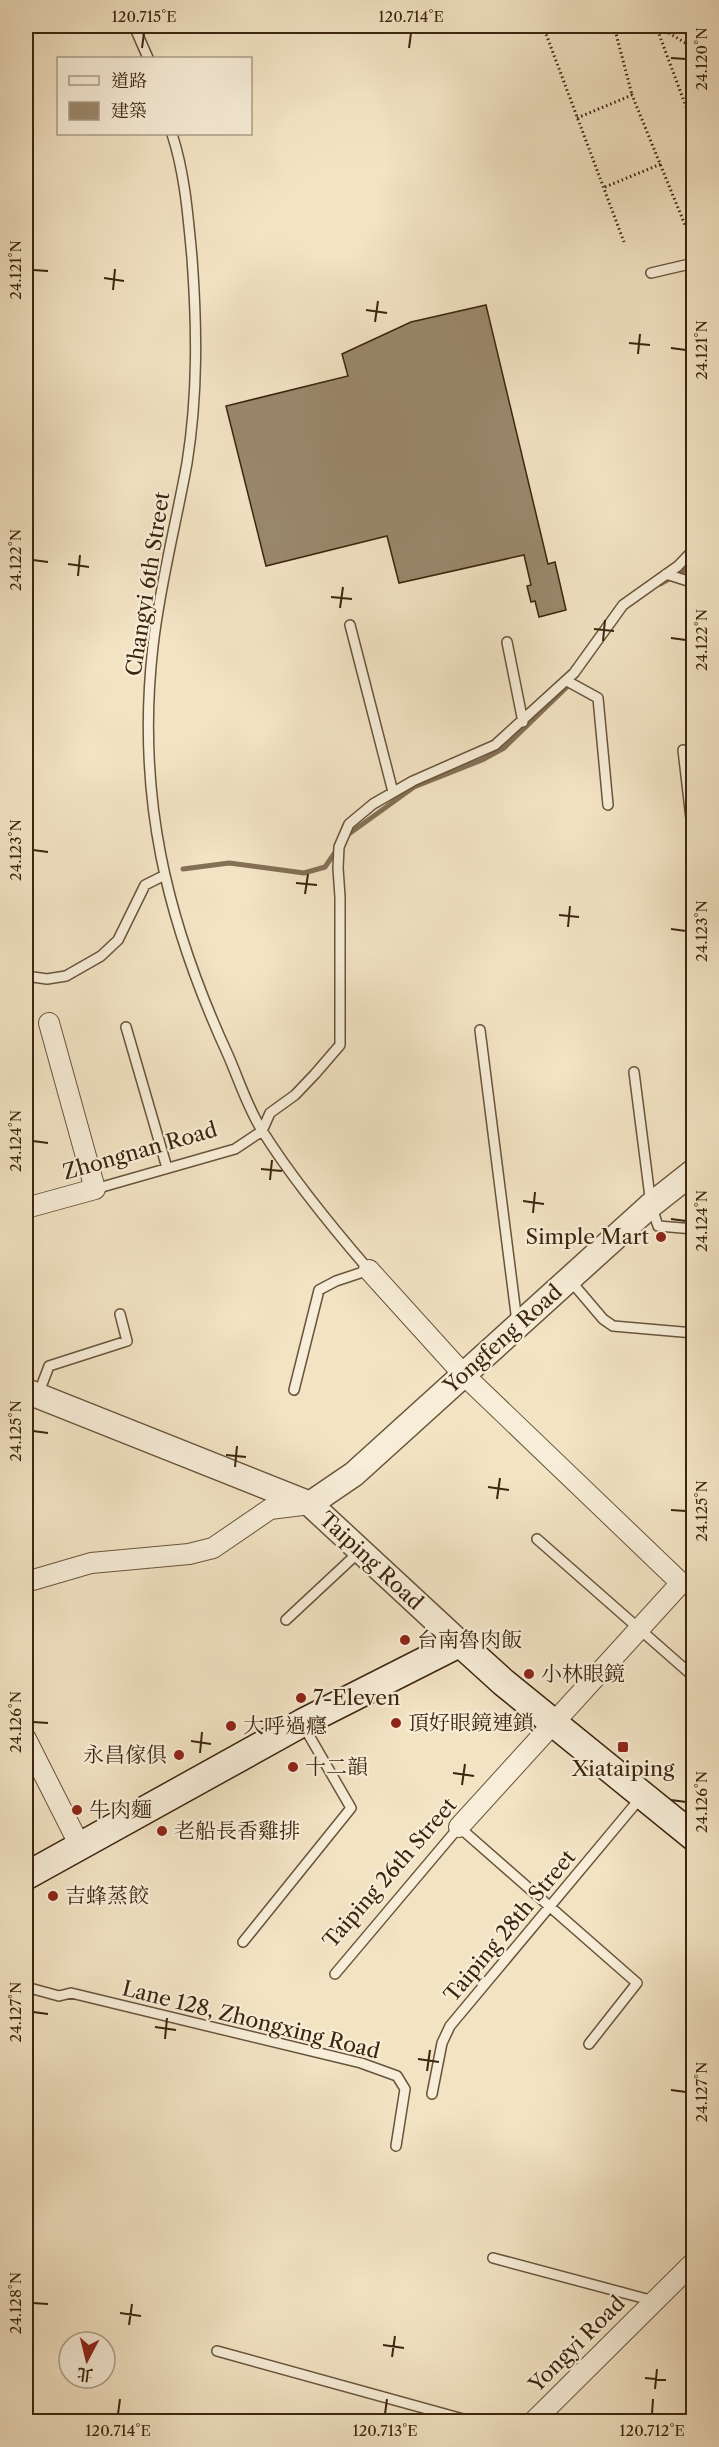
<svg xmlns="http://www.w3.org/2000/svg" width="719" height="2447" font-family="'Libre Caslon Text','Noto Serif TC',serif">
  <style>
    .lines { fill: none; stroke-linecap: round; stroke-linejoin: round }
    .stream { stroke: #847055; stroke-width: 5 }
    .building { fill: #9a886c; stroke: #3b250e; stroke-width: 1.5 }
    .service-casing { stroke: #69543b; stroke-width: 12 }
    .minor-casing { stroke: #69543b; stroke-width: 22 }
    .tertiary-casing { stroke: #69543b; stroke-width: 27 }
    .secondary-casing { stroke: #3b250e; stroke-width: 30 }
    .path { stroke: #3b250e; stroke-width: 3; stroke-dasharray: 1.5 3; stroke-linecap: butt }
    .service { stroke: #f7edd8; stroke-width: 9 }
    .minor { stroke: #f7edd8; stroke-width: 20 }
    .tertiary { stroke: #f7edd8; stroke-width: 24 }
    .secondary { stroke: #f7edd8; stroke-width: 27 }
    .ticks { fill: none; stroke: #3b250e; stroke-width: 2 }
    .poi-dot { fill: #8f2418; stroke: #f7edd8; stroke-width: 2 }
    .labels { text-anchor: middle; stroke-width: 4.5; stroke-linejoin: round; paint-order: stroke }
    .street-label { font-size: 21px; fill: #3b250e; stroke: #f7edd8 }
    .poi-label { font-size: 21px; fill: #3b250e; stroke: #f7edd8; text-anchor: start }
    .neatline { fill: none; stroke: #3b250e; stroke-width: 2 }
    .ticks-label { font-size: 15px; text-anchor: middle; fill: #3b250e }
  </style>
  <rect width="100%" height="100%" fill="#f2e3c3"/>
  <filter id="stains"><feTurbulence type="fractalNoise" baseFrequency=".00333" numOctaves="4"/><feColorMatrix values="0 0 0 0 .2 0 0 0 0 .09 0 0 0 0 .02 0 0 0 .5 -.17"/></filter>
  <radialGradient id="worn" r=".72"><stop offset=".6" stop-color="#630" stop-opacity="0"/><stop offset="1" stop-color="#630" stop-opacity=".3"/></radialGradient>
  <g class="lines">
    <path class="stream" d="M660,584L694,565
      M346,836L414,787L482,760L504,748L571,683
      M183,869L229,863L304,873L325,867L338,848"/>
  </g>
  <path class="building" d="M486,305L548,564L555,562L566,610L539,617L535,601L531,602L527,586L531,585L524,555L399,583L387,536L266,566L226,406L348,376L342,354L411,322Z"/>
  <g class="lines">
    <g class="service-casing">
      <path id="service" d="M134,26L148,58
        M172,134C185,174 188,216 192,258C197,327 198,394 187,463C176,524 160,584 153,646C136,795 166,920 228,1055C239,1080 248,1109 263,1132C294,1181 331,1226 369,1270L336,1281L319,1290L294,1390
        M651,273L694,263
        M666,574L694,583
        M350,625L393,792
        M507,642L523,722
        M567,681L598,698L608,805
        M683,750L694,844
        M26,976L47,979L66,976L101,956L118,940L145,885L163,876
        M126,1027L167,1168
        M480,1030L517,1322
        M634,1072L651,1205L658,1226L694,1229
        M95,1189L235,1149L262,1131L270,1113L295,1095L315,1074L340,1045V897L338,868L339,847L349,824L373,804L413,781L495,745L574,673L623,605L678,566L694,549
        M569,1279L603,1319L613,1326L694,1333
        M38,1395L49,1366L127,1341L120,1314
        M537,1539L694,1677
        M681,1583L694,1595
        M286,1620L360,1551
        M243,1942L351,1808L303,1725
        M335,1974L459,1827L637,1983L589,2044
        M26,1987L59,1996L71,1993L361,2063L397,2076L405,2089L396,2146
        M432,2094L442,2043L450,2026L642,1796
        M493,2258L654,2301
        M217,2351L474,2422
        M537,2418L552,2422"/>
    </g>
    <g class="minor-casing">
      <path id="minor" d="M26,1208L95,1189L49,1023
        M369,1270L464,1375L681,1583L459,1827
        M26,1582L91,1563L189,1554L213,1548L270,1509L310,1504
        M26,1739L80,1846
        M533,2422L694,2262"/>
    </g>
    <g class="tertiary-casing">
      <path id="tertiary" d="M26,1391L310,1504L460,1643
        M310,1504L354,1474L651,1205L694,1171"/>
    </g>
    <g class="secondary-casing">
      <path id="secondary" d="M26,1876L302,1723L460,1643L503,1682L694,1837"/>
    </g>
    <path class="path" d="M543,26L624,242
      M614,26L632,95
      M656,26L694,128
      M657,26L694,48
      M577,118L632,95L685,225
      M605,187L661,164"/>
    <use href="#service" class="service"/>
    <use href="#minor" class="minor"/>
    <use href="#tertiary" class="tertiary"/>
    <use href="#secondary" class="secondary"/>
  </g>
  <path class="ticks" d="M142,48L144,33M409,48L411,33M671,58L686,59M33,270L48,271M104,278L124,281M113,290L115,269M366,310L387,313M375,322L378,301M629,343L650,345M671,348L686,350M638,354L640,334M33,560L48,562M68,564L89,567M78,576L80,555M331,597L352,599M340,608L343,587M594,629L614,631M671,638L686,640M603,641L605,620M33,850L48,852M296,883L317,885M305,894L308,874M559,915L579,917M568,927L570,906M671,929L686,931M33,1141L48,1143M261,1169L282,1171M270,1180L272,1160M523,1201L544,1204M533,1213L535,1192M671,1219L686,1221M33,1431L48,1433M226,1455L246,1457M235,1467L237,1446M488,1487L509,1490M497,1499L500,1478M671,1510L686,1511M33,1722L48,1723M191,1741L211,1744M200,1753L202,1732M453,1773L474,1776M462,1785L465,1764M671,1800L686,1802M33,2012L48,2014M155,2027L176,2030M165,2039L167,2018M418,2059L439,2062M427,2071L430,2050M671,2090L686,2092M33,2303L48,2304M120,2313L141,2316M129,2325L132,2304M383,2345L404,2348M392,2357L395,2336M645,2378L666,2380M655,2389L657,2369M118,2414L120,2399M385,2414L387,2399M652,2414L653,2399"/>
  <g class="poi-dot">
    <circle cx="661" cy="1237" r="6"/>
    <circle cx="405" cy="1640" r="6"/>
    <circle cx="529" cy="1674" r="6"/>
    <circle cx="301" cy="1698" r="6"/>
    <circle cx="396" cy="1723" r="6"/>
    <circle cx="231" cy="1726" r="6"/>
    <rect x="617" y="1741" width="12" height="12" rx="3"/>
    <circle cx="179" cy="1755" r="6"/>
    <circle cx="293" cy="1767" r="6"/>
    <circle cx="77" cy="1810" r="6"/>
    <circle cx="162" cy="1831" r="6"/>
    <circle cx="53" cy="1896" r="6"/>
  </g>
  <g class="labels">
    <g class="street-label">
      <text transform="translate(148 584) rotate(-81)" y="7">Changyi 6th Street</text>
      <text transform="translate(140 1151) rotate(-16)" y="7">Zhongnan Road</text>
      <text transform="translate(503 1339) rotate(-42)" y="7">Yongfeng Road</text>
      <text transform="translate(371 1561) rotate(43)" y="7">Taiping Road</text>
      <text transform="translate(390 1873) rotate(-49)" y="7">Taiping 26th Street</text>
      <text transform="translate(510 1926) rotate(-50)" y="7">Taiping 28th Street</text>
      <text transform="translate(251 2020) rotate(14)" y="7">Lane 128, Zhongxing Road</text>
      <text transform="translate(577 2344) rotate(-45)" y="7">Yongyi Road</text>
    </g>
    <g class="poi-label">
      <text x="649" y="1244" text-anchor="end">Simple Mart</text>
      <text x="417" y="1647">台南魯肉飯</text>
      <text x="541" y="1681">小林眼鏡</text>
      <text x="313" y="1705">7-Eleven</text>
      <text x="408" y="1730">頂好眼鏡連鎖</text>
      <text x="243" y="1733">大呼過癮</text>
      <text x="167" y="1762" text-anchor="end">永昌傢俱</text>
      <text x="305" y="1774">十二韻</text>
      <text x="623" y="1776" text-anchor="middle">Xiataiping</text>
      <text x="89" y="1817">牛肉麵</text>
      <text x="174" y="1838">老船長香雞排</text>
      <text x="65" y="1903">吉蜂蒸餃</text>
    </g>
  </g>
  <rect width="719" height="2447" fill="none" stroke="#f2e3c3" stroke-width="66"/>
  <rect x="57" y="57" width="195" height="78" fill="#f7edd8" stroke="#ac9d87" stroke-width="1.5"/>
  <rect x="69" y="76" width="30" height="9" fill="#f7edd8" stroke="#ac9d87" stroke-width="1.5"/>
  <text x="111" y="87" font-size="18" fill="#3b250e">道路</text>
  <rect x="69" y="102" width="30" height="18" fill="#9a886c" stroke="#ac9d87" stroke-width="1.5"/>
  <text x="111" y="117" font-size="18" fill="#3b250e">建築</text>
  <g transform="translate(87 2360) rotate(187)"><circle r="28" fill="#f7edd8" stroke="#ac9d87" stroke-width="1.5"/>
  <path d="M0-4.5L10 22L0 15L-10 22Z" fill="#8f2418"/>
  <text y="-9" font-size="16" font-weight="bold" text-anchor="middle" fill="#3b250e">北</text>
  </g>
  <rect x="33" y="33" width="653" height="2381" class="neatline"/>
  <g class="ticks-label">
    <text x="144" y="22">120.715°E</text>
    <text x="411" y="22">120.714°E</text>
    <text transform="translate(702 59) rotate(-90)" y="5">24.120°N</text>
    <text transform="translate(16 270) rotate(-90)" y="5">24.121°N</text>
    <text transform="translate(702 350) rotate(-90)" y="5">24.121°N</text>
    <text transform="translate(16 560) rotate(-90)" y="5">24.122°N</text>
    <text transform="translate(702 640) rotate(-90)" y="5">24.122°N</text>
    <text transform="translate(16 850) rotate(-90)" y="5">24.123°N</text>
    <text transform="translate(702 931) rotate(-90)" y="5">24.123°N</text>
    <text transform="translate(16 1141) rotate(-90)" y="5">24.124°N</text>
    <text transform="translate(702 1221) rotate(-90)" y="5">24.124°N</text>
    <text transform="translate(16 1431) rotate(-90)" y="5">24.125°N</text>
    <text transform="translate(702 1511) rotate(-90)" y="5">24.125°N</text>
    <text transform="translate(16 1722) rotate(-90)" y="5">24.126°N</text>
    <text transform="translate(702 1802) rotate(-90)" y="5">24.126°N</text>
    <text transform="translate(16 2012) rotate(-90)" y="5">24.127°N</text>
    <text transform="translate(702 2092) rotate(-90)" y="5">24.127°N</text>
    <text transform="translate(16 2303) rotate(-90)" y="5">24.128°N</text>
    <text x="118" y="2436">120.714°E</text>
    <text x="385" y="2436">120.713°E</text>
    <text x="652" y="2436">120.712°E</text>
  </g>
  <rect width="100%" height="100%" filter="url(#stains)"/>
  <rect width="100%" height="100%" fill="url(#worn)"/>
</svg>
